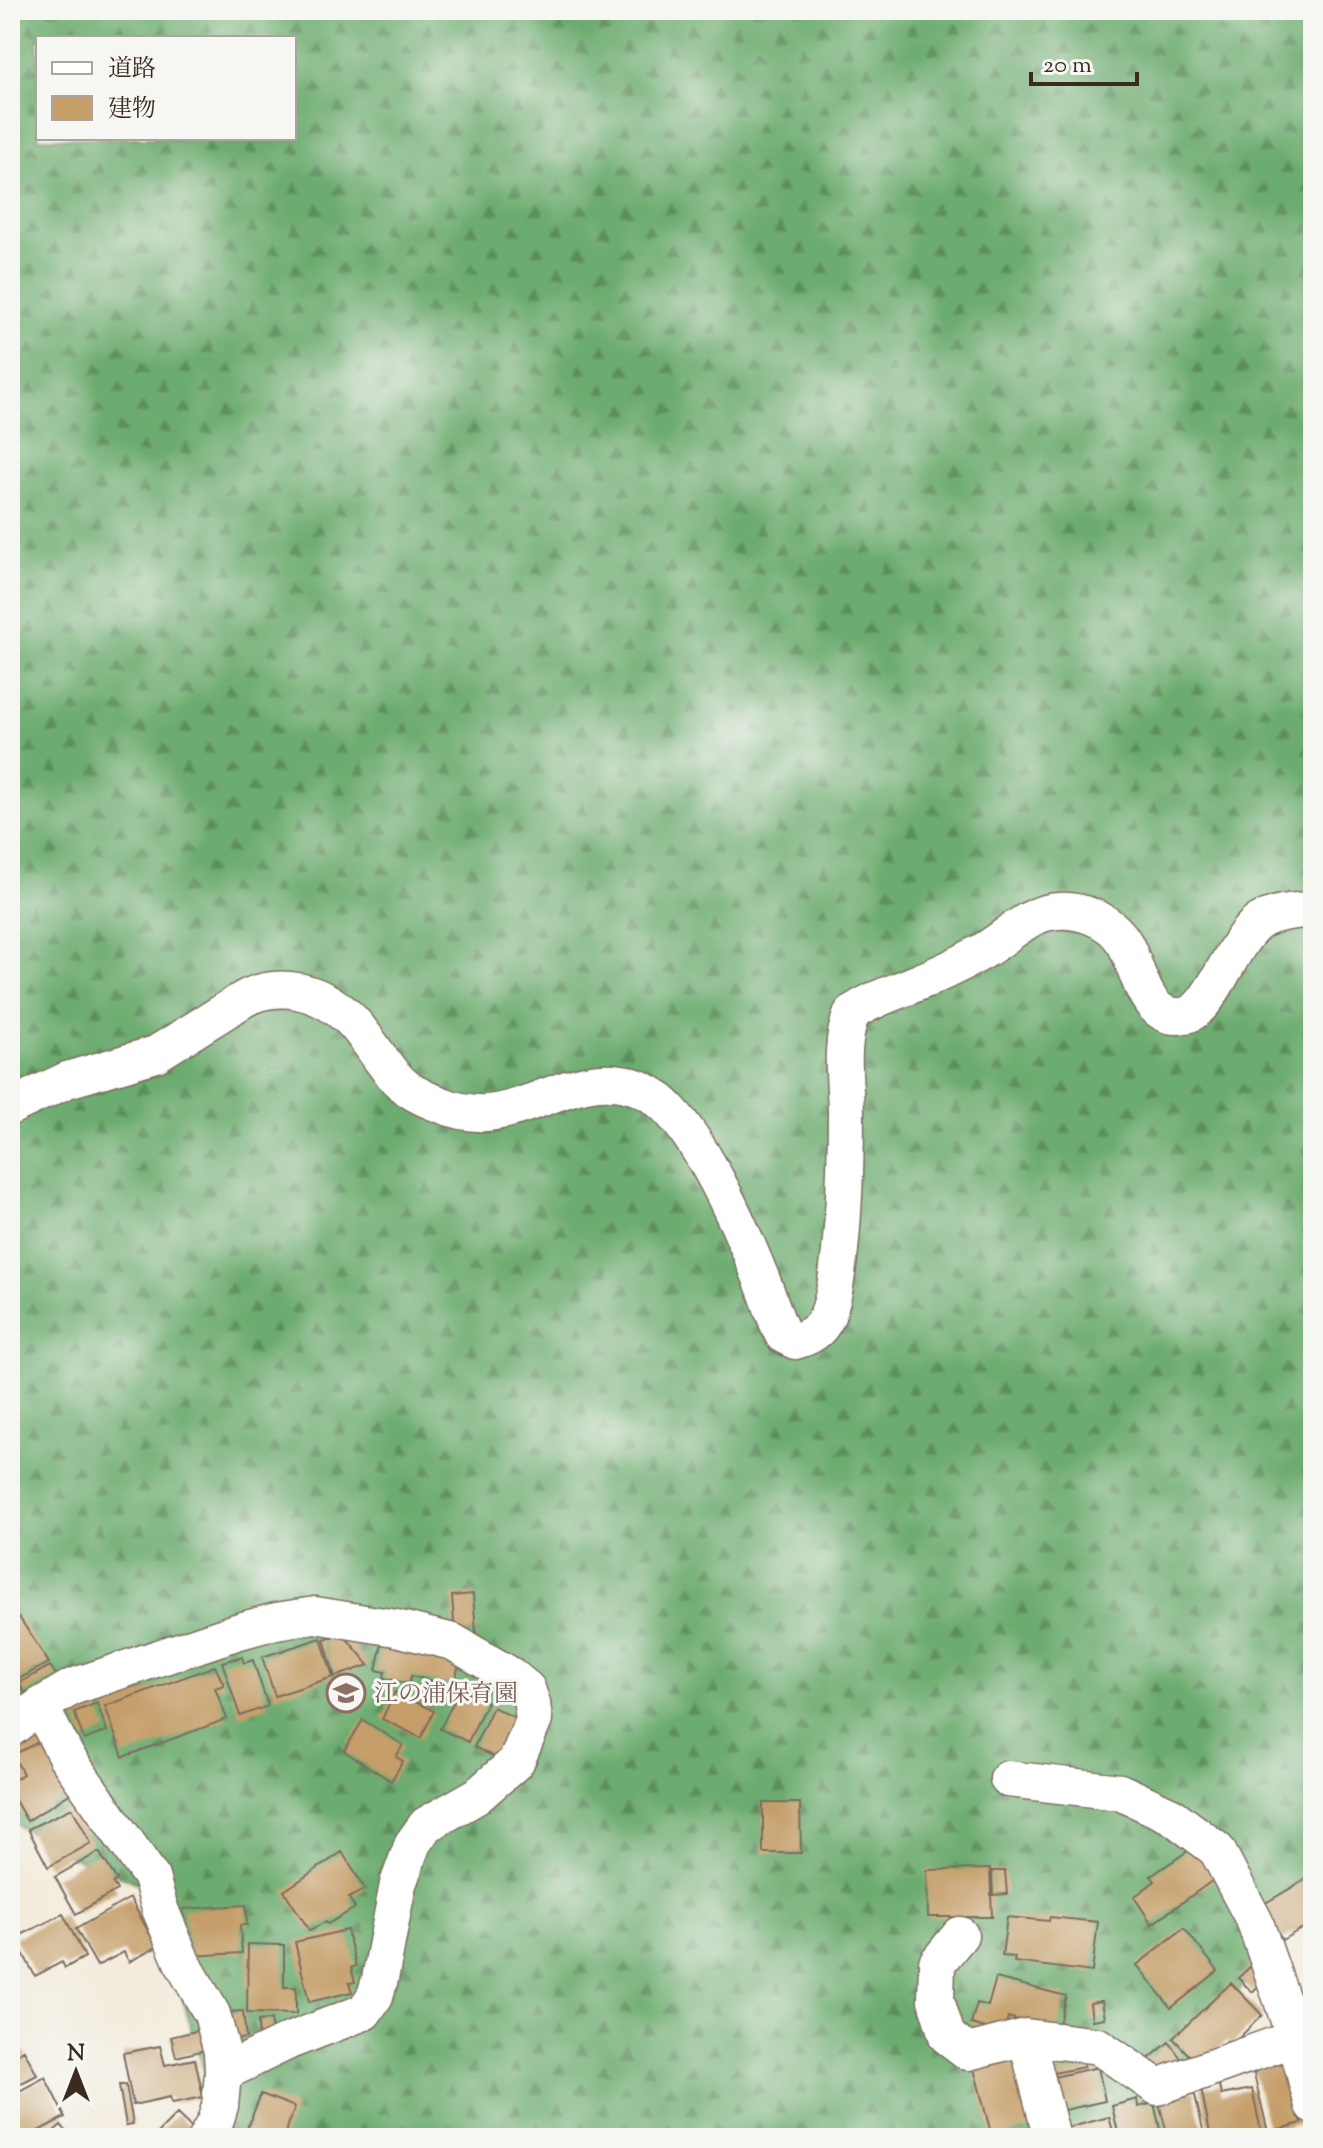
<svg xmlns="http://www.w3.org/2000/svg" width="1323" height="2148" font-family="'Sorts Mill Goudy','Noto Serif JP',serif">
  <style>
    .forest { fill: url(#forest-firs); stroke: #546b46; stroke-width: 2; fill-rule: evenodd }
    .building { fill: #c59e69 }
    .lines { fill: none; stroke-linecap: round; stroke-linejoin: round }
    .minor-casing { stroke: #7b6d5f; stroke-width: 39 }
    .minor { stroke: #fff; stroke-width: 36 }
    .labels { text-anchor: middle; stroke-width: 6; stroke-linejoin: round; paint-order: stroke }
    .education-label { font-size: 24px; fill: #785e54; stroke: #f6f6f2; text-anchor: start }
  </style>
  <defs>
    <pattern id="forest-firs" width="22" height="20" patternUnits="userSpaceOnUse" patternTransform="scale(2)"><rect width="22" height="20" fill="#6dac6f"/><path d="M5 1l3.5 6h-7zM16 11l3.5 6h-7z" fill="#5b8c5b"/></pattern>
  </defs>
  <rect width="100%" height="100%" fill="#f6f6f2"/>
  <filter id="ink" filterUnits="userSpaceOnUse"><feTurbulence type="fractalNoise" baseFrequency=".0125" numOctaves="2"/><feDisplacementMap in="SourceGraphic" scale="16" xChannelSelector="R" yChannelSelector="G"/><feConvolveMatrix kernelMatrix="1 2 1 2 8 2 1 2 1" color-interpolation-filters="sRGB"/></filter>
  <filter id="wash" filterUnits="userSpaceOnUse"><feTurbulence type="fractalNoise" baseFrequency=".006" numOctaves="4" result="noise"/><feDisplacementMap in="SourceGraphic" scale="32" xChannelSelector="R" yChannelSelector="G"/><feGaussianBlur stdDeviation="1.8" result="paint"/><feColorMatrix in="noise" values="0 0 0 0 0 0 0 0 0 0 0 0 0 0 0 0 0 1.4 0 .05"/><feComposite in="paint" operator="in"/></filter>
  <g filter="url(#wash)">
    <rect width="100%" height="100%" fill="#f3ead9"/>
    <path class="forest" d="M10,10H1313V1855L1283,1916L1211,2039L1169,2138H209L213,2103L176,1976L164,1893L72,1857L10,1821ZM38,38H294V138H38Z"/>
    <g id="blocks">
      <path class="building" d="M473,1594L476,1632L455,1634L452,1596Z
        M19,1617L49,1663L17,1680L10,1668V1621Z
        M343,1634L369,1665L335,1677L324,1639Z
        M321,1638L333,1677L275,1696L262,1657Z
        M382,1643L460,1659L454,1686L411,1676L409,1684L384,1678L385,1672L376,1670Z
        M242,1657L244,1663L253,1660L268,1706L240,1716L222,1662Z
        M50,1666L57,1676L25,1693L19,1683Z
        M215,1666L224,1685L215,1688L227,1719L123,1757L105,1706Z
        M460,1689L487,1702L468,1742L440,1729Z
        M395,1692L434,1711L421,1738L382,1719Z
        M97,1703L107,1731L84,1740L74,1712Z
        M493,1707L519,1720L500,1760L474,1747Z
        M363,1720L403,1745L396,1757L403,1761L391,1781L344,1751Z
        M42,1740L74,1791L27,1821L10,1792V1783L23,1774L13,1755Z
        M763,1803H800L801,1853H763Z
        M72,1808L91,1843L48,1867L28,1829Z
        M1198,1844L1216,1878L1152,1924L1134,1897L1155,1881L1151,1876Z
        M99,1852L117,1880L113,1883L117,1890L76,1914L55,1877Z
        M342,1852L365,1889L349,1898L355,1908L328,1924L326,1921L310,1931L284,1891Z
        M990,1869L992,1917H928L927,1870Z
        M992,1871H1005L1007,1894L993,1895Z
        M1310,1877L1313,1884V1922L1282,1940L1262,1905Z
        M130,1898L157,1947L129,1962L124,1952L97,1966L76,1929Z
        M246,1905L247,1925H240L242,1953L190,1956L183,1909Z
        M63,1914L85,1957L65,1968L62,1962L35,1976L15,1938Z
        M1007,1917L1049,1921L1050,1917L1098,1922L1092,1972L1014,1962L1015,1957L1002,1956Z
        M1184,1928L1218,1971L1171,2008L1137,1965Z
        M347,1930L356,1966L351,1968L355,1982L349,1983L352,1992L309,2002L295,1942Z
        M248,1944L284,1945V1987H296V2014L247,2013Z
        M1254,1963L1267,1978L1252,1992L1238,1978Z
        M996,1978L1066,1996L1057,2031L1008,2017L1004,2033L971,2024L977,2003L988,2006Z
        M1231,1983L1262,2015L1232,2045L1227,2041L1199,2066L1173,2038Z
        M1102,2001L1105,2018L1092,2020L1090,2003Z
        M243,2011L246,2038L233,2040L230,2012Z
        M271,2020L272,2046L259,2047L258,2021Z
        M204,2029L209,2049L176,2057L171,2037Z
        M1169,2042L1183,2061L1162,2080L1146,2061Z
        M160,2046L165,2065L195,2059L203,2097L172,2103L170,2097L133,2105L123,2053Z
        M1080,2048L1084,2067L1044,2075L1039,2050Z
        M24,2050L37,2075L10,2089V2058Z
        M1017,2054L1035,2126L992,2137L973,2065Z
        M1288,2062L1302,2123L1268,2132L1253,2070Z
        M1098,2067L1105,2101L1051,2113L1045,2079Z
        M45,2077L65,2117L25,2138H10V2096Z
        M119,2085H126L133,2124L126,2125Z
        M1219,2085L1221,2095L1252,2089L1262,2136L1211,2138L1201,2088Z
        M1194,2091L1205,2138H1168L1158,2099Z
        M261,2094L295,2107L283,2138H243Z
        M1137,2099L1138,2107L1154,2103L1162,2138H1124L1123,2132L1118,2133L1112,2106Z
        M177,2114L196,2132L190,2138H153Z
        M1109,2117L1115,2138H1058L1056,2131Z
        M61,2125L73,2138H46Z"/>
    </g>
  </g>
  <g filter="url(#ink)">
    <use href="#blocks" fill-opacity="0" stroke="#7b6d5f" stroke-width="2"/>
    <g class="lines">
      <g class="minor-casing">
        <path id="minor" d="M10,1107L67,1080L156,1054L244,999C279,980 320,991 349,1018C368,1036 379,1061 398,1080C408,1091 425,1099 439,1104C454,1110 470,1114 486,1113C541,1110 596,1056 655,1097C698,1128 741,1228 761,1278C769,1297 774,1317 783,1335L795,1341C807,1338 819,1332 825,1320C844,1285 846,1155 846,1111C845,1078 839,1044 852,1013C870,1000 891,994 912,985C935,976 957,966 978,954C1001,942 1021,920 1045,913C1061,909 1078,911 1093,917C1106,922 1118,932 1125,944C1139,969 1145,1024 1186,1015C1213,1009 1232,939 1260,921C1275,912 1296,911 1313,909
          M40,1706L66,1756L151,1877L160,1909L182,1962L212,2014L222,2052L223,2073L220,2106L215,2122L206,2138
          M10,1729L40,1706L72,1687L236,1632L276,1621L315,1615L396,1628L453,1642L510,1675L527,1689L532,1703L534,1720L516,1762L477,1796L426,1825L413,1843L398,1884L380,1979L375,1996L364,2012L289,2041L223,2073
          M1008,1779L1120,1792L1172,1816L1217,1850L1255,1922L1295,2038L1313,2105
          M960,1935L937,1963L936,2000L947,2036L968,2052L1026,2037L1098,2046L1157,2087L1295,2038
          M1026,2037L1052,2138"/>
      </g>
      <use href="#minor" class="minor"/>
    </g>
  </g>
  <defs>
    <g id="school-ring" transform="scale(2)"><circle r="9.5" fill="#f6f6f2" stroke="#8d6e63" stroke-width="1.5"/><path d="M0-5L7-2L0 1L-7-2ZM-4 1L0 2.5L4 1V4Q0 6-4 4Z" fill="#8d6e63"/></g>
  </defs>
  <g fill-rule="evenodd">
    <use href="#school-ring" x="346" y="1693"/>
  </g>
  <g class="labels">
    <g class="education-label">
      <text x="374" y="1701">江の浦保育園</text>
    </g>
  </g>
  <rect width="1323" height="2148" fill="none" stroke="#f6f6f2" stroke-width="40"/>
  <rect x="36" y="36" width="260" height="104" fill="#f6f6f2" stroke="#aba49d" stroke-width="2"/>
  <rect x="52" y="62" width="40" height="12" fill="#ffffff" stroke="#aba49d" stroke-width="2"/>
  <text x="108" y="76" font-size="24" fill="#3b2a1e">道路</text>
  <rect x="52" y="96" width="40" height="24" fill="#c59e69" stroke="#aba49d" stroke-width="2"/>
  <text x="108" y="116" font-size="24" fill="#3b2a1e">建物</text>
  <g transform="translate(76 2072)" stroke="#f6f6f2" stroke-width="6" paint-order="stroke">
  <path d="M0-6L14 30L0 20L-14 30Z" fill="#3b2a1e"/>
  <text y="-12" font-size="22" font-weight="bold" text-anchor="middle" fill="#3b2a1e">N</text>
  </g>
  <path d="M1031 72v12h106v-12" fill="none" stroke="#3b2a1e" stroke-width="4"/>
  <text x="1043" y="72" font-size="24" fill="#3b2a1e" stroke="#f6f6f2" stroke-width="6" paint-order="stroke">20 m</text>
</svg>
